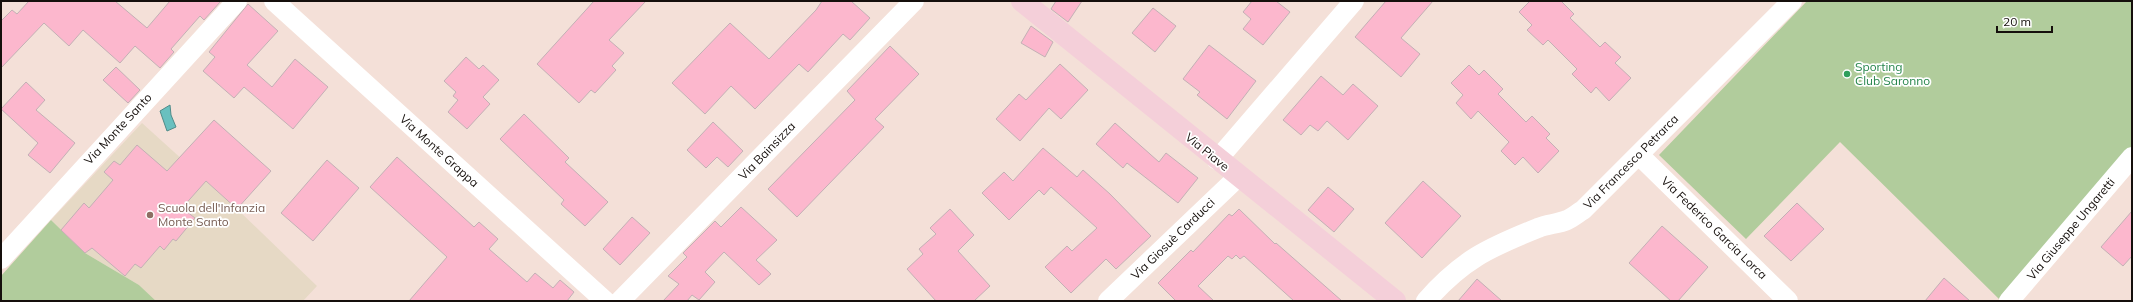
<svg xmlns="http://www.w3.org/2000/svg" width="2133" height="302" font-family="Mulish,sans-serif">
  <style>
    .education { fill: #e6d9c5 }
    .green { fill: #b1cc9c }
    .water { fill: #69c0bf; stroke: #508b89 }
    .building { fill: #fcb7cd; stroke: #c3b0b5 }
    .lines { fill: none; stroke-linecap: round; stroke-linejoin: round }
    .street { stroke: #fff; stroke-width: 20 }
    .secondary { stroke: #f4cfd9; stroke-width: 22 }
    .leisure-dot { fill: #2e9e5b; stroke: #fff; stroke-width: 1.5 }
    .education-dot { fill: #8d6e63; stroke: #fff; stroke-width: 1.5 }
    .labels { text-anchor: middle; stroke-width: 3.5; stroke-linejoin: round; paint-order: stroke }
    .leisure-label { font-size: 12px; fill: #27864d; stroke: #fff; text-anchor: start }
    .street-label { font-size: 12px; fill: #150f0c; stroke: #fff }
    .education-label { font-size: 12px; fill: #785e54; stroke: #fff; text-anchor: start }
  </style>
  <rect width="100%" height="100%" fill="#f4e0d8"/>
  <path class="education" d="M142,123L237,209L317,286L303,301H156L139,285L85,253L51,220Z"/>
  <path class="green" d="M1807,1H2132V147L1999,299L1840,142L1746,239L1659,155Z
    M51,220L85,253L139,285L156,301H1V276Z"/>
  <path class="water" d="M170,105L171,115L176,127L167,131L160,111Z"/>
  <path class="building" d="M29,1H115L147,28L170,1H221L204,20L200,16L171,49L174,52L160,68L135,46L120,63L83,30L69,46L44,23L1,68V21L12,10L17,14Z
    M594,1H646L609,40L624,53L612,66L616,70L595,93L591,90L579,103L537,64Z
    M822,1H851L870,18L850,40L843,34L808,72L799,64L755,109L731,86L705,114L672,83L730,23L769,59L816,10Z
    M1056,1H1082L1068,22L1051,9Z
    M1252,1H1276L1290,12L1263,45L1243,29L1251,19L1243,12Z
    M1386,1H1433L1401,38L1420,54L1401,77L1355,37Z
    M1530,1H1561L1574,14L1570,18L1600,47L1605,42L1621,57L1615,63L1631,78L1609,101L1596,87L1591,93L1572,74L1577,69L1548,40L1543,45L1527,30L1532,25L1519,12Z
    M248,4L278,31L247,65L272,87L295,59L328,87L293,129L244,87L234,98L203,71L215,57L209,52Z
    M1153,8L1176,26L1155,52L1132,33Z
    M1031,26L1053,42L1045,57L1021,43Z
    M1209,45L1256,81L1227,119L1197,95L1200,92L1183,79Z
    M890,46L919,74L875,119L884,127L797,217L768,189L855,100L847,91Z
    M466,57L479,69L483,65L499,80L483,97L490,104L467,129L448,112L458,100L453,96L456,92L444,81Z
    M1060,64L1088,90L1061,119L1049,108L1020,141L996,119L1019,94L1026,100Z
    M1469,65L1479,75L1484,70L1503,89L1498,94L1526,122L1532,116L1550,134L1546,138L1559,151L1538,173L1523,157L1515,165L1501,151L1509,142L1478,111L1471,119L1456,103L1463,95L1451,83Z
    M116,67L140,90L128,103L103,80Z
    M1321,76L1343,95L1353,84L1378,106L1348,140L1327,121L1318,131L1310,125L1301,135L1283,120Z
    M26,82L45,100L36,110L75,143L50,173L28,155L38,143L1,109Z
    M524,114L569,158L565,162L608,202L585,226L561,204L564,200L500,139Z
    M214,120L271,171L237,209L206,181L182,208L195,218L176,241L173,239L164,250L160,246L141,268L135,264L125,276L92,248L85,253L61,230L84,203L89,208L113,180L104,172L114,161L120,165L137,145L167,171Z
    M713,122L743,151L728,167L717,157L706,168L687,150Z
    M1115,123L1159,162L1166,153L1198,178L1178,203L1127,163L1123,168L1096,144Z
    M1043,148L1077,177L1083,170L1110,194L1151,236L1116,269L1106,259L1071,293L1045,267L1067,246L1072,251L1097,228L1051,187L1044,195L1039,190L1009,220L982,193L1004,172L1013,181Z
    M397,157L474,227L479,222L498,239L489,249L527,282L535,273L553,288L560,280L574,292L567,301H409L447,257L370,187Z
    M327,160L359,188L313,241L281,213Z
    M1423,181L1461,216L1422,258L1385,223Z
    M1328,187L1354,209L1334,232L1308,210Z
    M1797,203L1824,229L1791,261L1764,236Z
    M741,207L777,240L756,260L771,274L759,285L724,252L705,272L715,282L699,300L692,295L687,301H663L679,284L668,276L687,257L683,253L715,221L721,227Z
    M950,209L974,235L958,251L990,286L974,301H936L907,269L923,254L919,249L936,234L930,228Z
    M1239,209L1275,244L1276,243L1342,301H1294L1244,256L1240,259L1236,255L1232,259L1228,256L1198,286L1214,301H1176L1158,283L1191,250L1193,252L1229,214L1232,216Z
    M2132,211V256L2123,266L2101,247Z
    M632,217L650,233L620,265L603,249Z
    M1662,226L1708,267L1678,301H1671L1629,263Z
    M1944,278L1970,301H1925Z
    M1477,279L1502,301H1458Z"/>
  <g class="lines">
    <path class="street" d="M274,1L605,301
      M1639,155L1788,301
      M1217,160L1354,1
      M1,259L237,1
      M620,301L914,1
      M1108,301L1238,177
      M1426,301C1462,260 1488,248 1538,228C1547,224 1558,224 1567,220C1573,217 1578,213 1583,210L1792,1
      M2009,301L2132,157"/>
    <path class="secondary" d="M1022,1L1395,301"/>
  </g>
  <circle class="leisure-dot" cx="1847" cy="74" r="4"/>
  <circle class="education-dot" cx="150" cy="215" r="4"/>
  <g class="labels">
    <g class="leisure-label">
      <text x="1855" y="71">Sporting<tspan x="1855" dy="14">Club Saronno</tspan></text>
    </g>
    <g class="street-label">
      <text transform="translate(118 129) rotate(-47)" y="4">Via Monte Santo</text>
      <text transform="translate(439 151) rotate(42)" y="4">Via Monte Grappa</text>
      <text transform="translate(767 151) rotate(-46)" y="4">Via Bainsizza</text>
      <text transform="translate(1207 152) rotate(39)" y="4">Via Piave</text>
      <text transform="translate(1631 162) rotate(-45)" y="4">Via Francesco Petrarca</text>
      <text transform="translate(1714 228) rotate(44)" y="4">Via Federico Garcia Lorca</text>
      <text transform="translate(2071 229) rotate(-50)" y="4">Via Giuseppe Ungaretti</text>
      <text transform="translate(1173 239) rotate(-44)" y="4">Via Giosuè Carducci</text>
    </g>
    <g class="education-label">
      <text x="158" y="212">Scuola dell'Infanzia<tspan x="158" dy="14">Monte Santo</tspan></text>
    </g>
  </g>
  <rect width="2133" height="302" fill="none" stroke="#150f0c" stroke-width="4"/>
  <path d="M1997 26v6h55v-6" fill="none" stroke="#150f0c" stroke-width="2"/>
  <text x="2003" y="26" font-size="12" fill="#150f0c" stroke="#ffffff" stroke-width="3" paint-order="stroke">20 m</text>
</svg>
